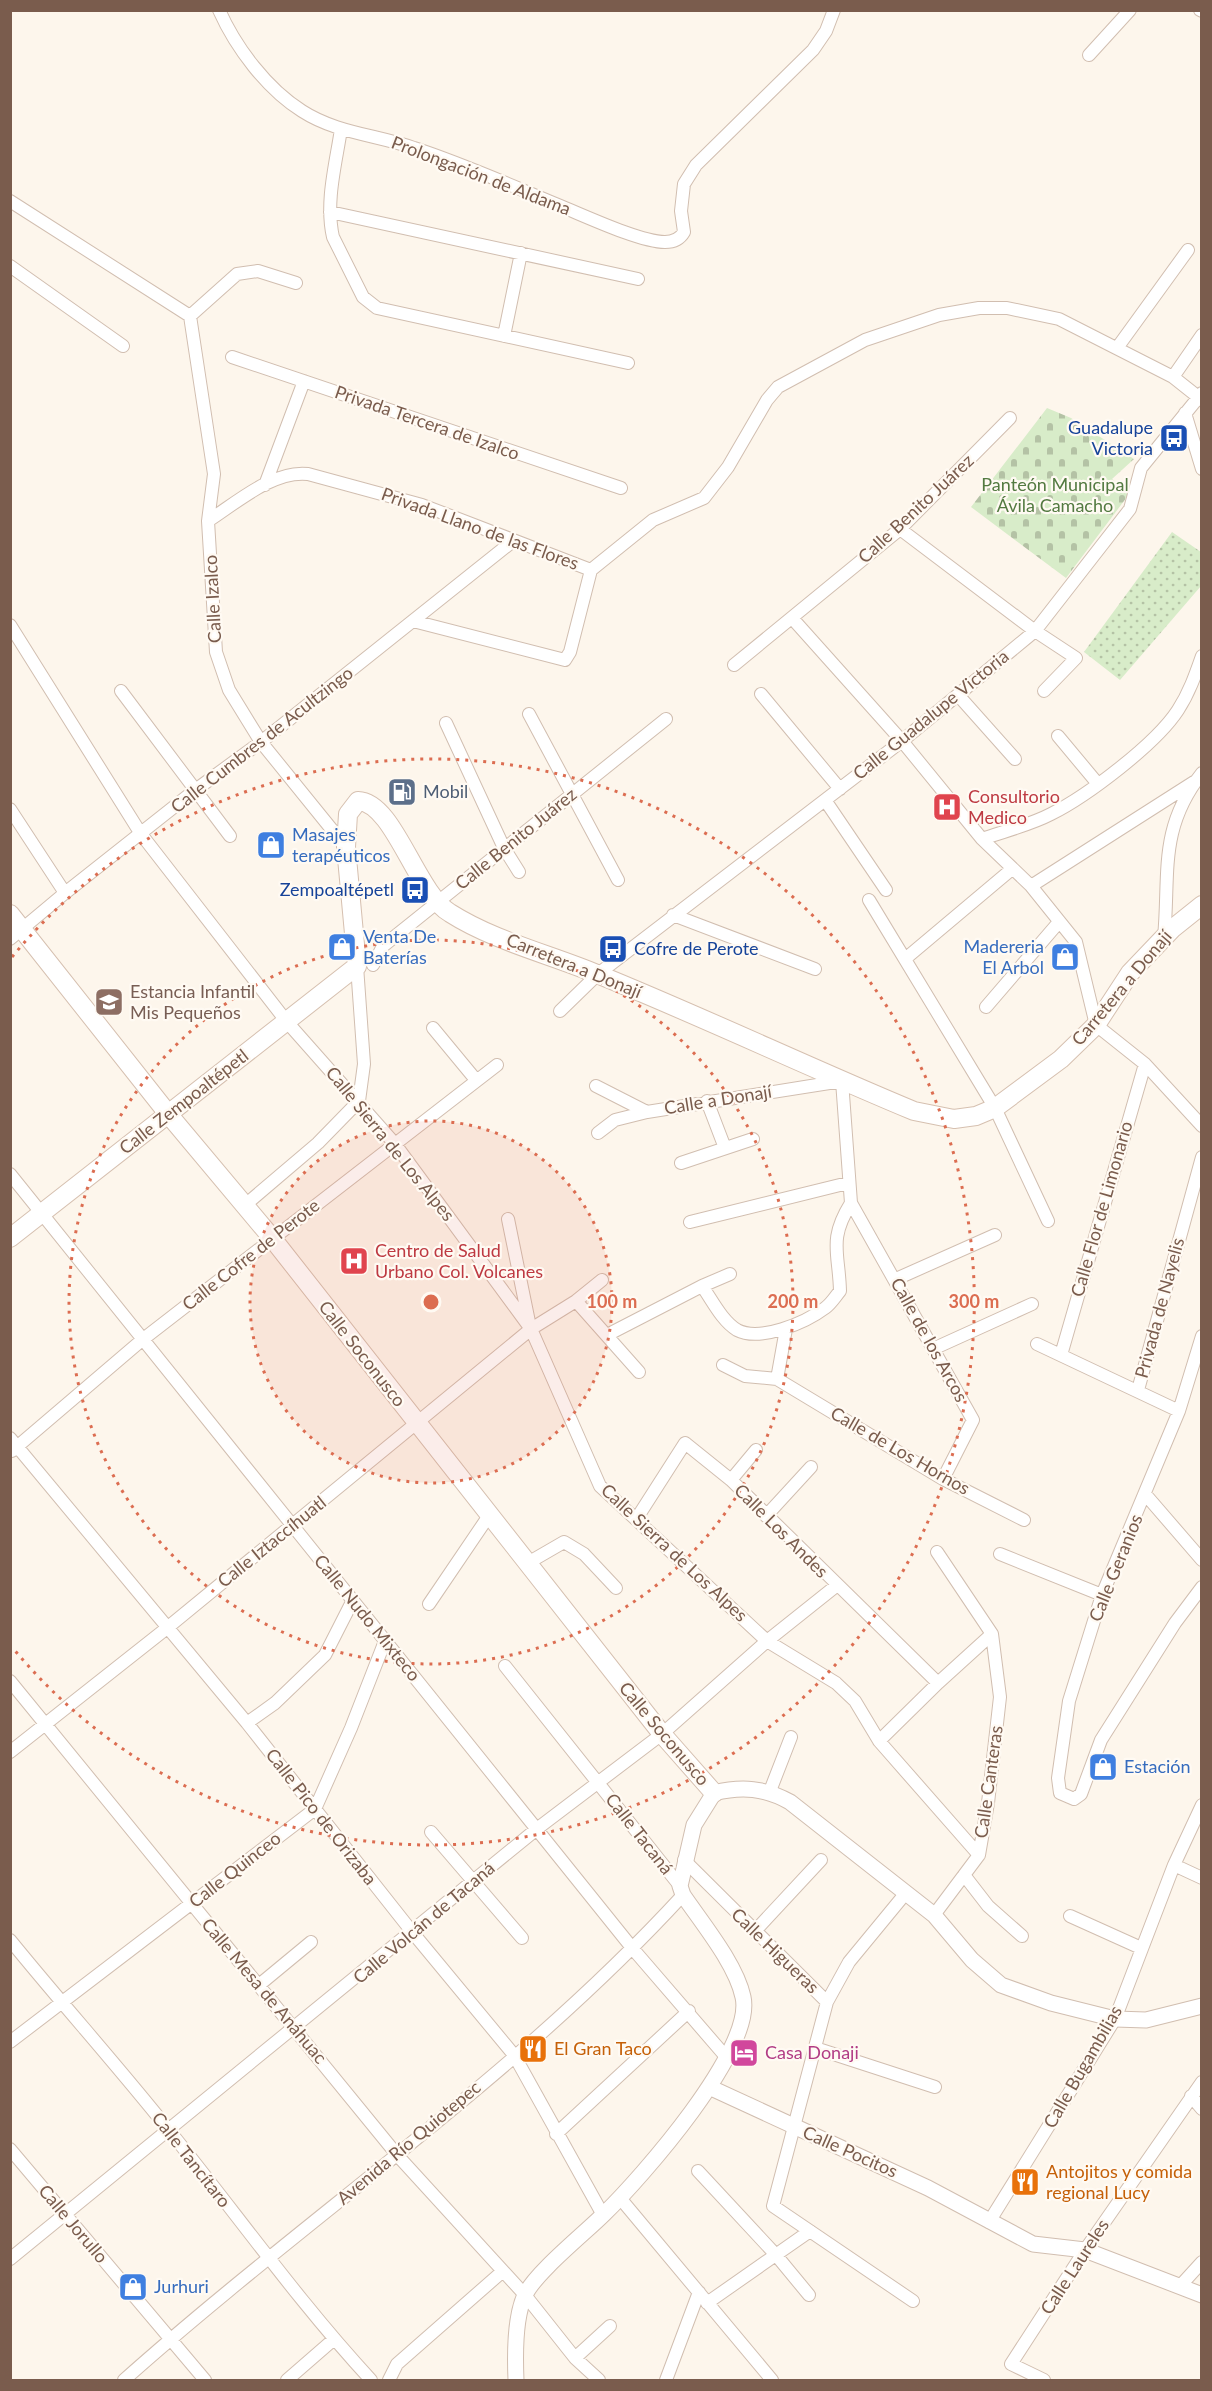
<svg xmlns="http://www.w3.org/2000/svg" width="1212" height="2391" font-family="Lato,sans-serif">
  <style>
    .cemetery { fill: url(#cemetery-stones) }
    .park { fill: url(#park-dots) }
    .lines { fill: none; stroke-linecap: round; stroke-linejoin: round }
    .minor-casing { stroke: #d1beb0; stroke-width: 14 }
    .tertiary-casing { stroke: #d1beb0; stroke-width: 17 }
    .secondary-casing { stroke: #d6c0b0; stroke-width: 20 }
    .minor { stroke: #fff; stroke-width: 12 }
    .tertiary { stroke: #fff; stroke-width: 15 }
    .secondary { stroke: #fff; stroke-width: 18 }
    .ring { fill: none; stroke: #dc6d51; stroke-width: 3; stroke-dasharray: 3 6 }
    .labels { text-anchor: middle; stroke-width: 4.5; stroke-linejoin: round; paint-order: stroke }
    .street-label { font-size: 18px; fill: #7a5c4d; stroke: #fffaf3 }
    .transit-label { font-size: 18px; fill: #164399; stroke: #fffaf3; text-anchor: end }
    .park-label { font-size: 18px; fill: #537a41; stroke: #fffaf3 }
    .service-label { font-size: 18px; fill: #4e5e75; stroke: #fffaf3; text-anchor: start }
    .health-label { font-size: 18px; fill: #be3a42; stroke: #fffaf3; text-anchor: start }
    .shop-label { font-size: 18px; fill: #366cbe; stroke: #fffaf3; text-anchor: start }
    .education-label { font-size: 18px; fill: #785e54; stroke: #fffaf3; text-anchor: start }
    .food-label { font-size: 18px; fill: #c56008; stroke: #fffaf3; text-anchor: start }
    .hotel-label { font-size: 18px; fill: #b23c85; stroke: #fffaf3; text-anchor: start }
    .centre { fill: #dc6d51; stroke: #fffaf3; stroke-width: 3 }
    .ring-label { font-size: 18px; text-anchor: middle; font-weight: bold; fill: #dc6d51; stroke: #fffaf3; stroke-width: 4.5; stroke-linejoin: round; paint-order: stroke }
  </style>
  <defs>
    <pattern id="cemetery-stones" width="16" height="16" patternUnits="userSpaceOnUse" patternTransform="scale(1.5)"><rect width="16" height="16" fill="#d8ecc9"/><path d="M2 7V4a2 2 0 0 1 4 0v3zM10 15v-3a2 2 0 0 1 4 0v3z" fill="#b4c2a5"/></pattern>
    <pattern id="park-dots" width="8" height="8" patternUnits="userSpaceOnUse" patternTransform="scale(1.5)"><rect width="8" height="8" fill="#d8ecc9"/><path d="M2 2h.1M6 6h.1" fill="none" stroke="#b4c2a5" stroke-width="1.8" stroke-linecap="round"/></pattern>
  </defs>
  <rect width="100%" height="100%" fill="#fdf6ec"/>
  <path class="cemetery" d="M1047,408L1071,418L1134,459L1112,479L1130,493L1066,578L971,507Z"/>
  <path class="park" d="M1172,532L1201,552V586L1120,680L1084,652Z"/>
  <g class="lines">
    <g class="minor-casing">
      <path id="minor" d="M219,10C236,48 267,89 302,111C336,133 377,135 414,148C463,164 510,185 558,205C583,215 640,242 665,242C674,242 680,239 684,232L681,211L684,184L696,165L813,50L826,31L834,10
        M1200,10L1202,11
        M1089,55L1130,10
        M341,129C336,163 325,202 333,237L363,297L377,308L628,363
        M10,201L190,316
        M330,212L638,279
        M10,266L123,346
        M190,316L214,474L208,521L216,652L229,690L261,742L346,847
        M190,316L237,274L258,271L296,283
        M504,336L521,253
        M1117,348L1188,250
        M232,357L621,488
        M1173,377L1202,335
        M1185,413L1202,469
        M265,485L304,381
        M208,521C236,503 273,470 308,474L422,505L591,570L570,652L565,660L413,621
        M900,529L1035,631L1076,658L1044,691
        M591,570L653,520L704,498L728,467L767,400L778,387L865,340L939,315L979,308H1007L1059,319L1173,377L1202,400
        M792,618L902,741L982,839L1031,886L1076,942L1096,1025L1145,1064L1202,1126
        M10,625L141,834L287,1022L395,1144L531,1329L600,1486L767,1641L836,1683L855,1701L879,1741L979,1855
        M734,665L900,529L1010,418
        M121,691L230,836
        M761,694L840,789
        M958,695L1015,759
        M529,714L618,880
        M446,723L504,848L519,872
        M1058,736L1098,784
        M825,800L886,890
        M10,809L65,893
        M982,839C1005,831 1030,825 1051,814C1087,796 1156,744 1178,710C1189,693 1195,676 1202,656
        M1031,886L1194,782
        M869,900L995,1108L1048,1221
        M673,915L815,969
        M1164,938C1170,873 1158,829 1202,773
        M10,939L65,893L194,791L261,742L513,541
        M905,959L1012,869
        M373,965L383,946L666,719
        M986,1007L1059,922
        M560,1011L598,974L902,741L1035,631L1130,509L1141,468L1202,393
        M433,1028L476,1080
        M596,1086L647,1112
        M707,1101L725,1148
        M598,1133L615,1120L647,1112L842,1081L851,1203L973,1420L943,1479
        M681,1163L753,1139
        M10,1174L633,1949L727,2058
        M244,1206L318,1143L359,1101L364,1064L357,966
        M508,1219L529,1322
        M690,1222L848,1183
        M896,1279L995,1235
        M702,1286C712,1300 722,1321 737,1330C760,1342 805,1323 825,1308C831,1304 835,1297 840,1291C839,1252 828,1240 851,1203
        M576,1301L639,1372
        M607,1335L702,1286L730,1274
        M1202,1336L1179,1411L1102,1595L1069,1701L1058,1778L1060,1793L1074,1799L1081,1794L1101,1740L1175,1623L1202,1587
        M1037,1344L1179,1411
        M935,1348L1032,1304
        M1061,1355L1145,1064
        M723,1365L745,1376L777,1379L943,1479L1024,1520
        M777,1379L786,1329
        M1138,1390L1202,1157
        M10,1438L247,1723L413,1933L514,2055L603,2215
        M12,1451L142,1340L497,1065
        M731,1480L756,1450
        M1145,1494L1202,1560
        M766,1516L811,1467
        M637,1518L685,1443L731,1480L938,1683
        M1000,1554L1102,1595
        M526,1564L564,1542L584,1554L616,1588
        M429,1604L488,1517
        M505,1666L680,1886
        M10,1681L398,2156L525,2295L575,2358L599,2380
        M247,1723L275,1703L325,1655L353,1600
        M879,1741L938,1683L992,1634
        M10,1752L167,1628L531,1329L576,1301L602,1280
        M770,1791L791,1737
        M431,1832L522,1938
        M684,1860L827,2002
        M1174,1865L1202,1878
        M964,1875L988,1906L1022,1936
        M905,1894L849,1962L827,2002L773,2206L913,2301
        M934,1915L979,1855L988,1803L1000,1697L992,1634L937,1552
        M1070,1916L1141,1948
        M754,1932L821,1860
        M10,1940C62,2004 117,2065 168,2129C236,2213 298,2301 371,2380
        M259,1985L311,1942
        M10,2042L315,1809L351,1728L385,1641
        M815,2048L935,2087
        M1191,2096L1202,2109
        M556,2134L689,2011
        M10,2149L205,2380
        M698,2171L776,2255L809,2295
        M620,2198L772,2380
        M989,2222L1115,2019L1174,1865L1202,1805
        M10,2259L538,1828L662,1734L767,1641L836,1586
        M1181,2285L1202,2262
        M707,2303L810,2231
        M575,2358L610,2326
        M124,2380C308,2216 516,2077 683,1895
        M287,2380L333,2340
        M389,2380L397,2364L503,2271
        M666,2380L699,2292
        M1044,2380L1011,2364L1085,2250L1202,2082"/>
    </g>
    <g class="tertiary-casing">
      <path id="tertiary" d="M709,2087L928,2188L1033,2244L1085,2250L1202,2295
        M516,2380C515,2357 515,2316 525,2295C535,2273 585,2233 604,2214C641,2178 755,2049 743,1997C736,1964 702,1923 683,1895L680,1886L694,1825L714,1793C742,1786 765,1788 790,1802L934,1915L972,1960L1001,1985L1051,2003L1115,2019L1146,2020L1202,2006"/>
    </g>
    <g class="secondary-casing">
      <path id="secondary" d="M10,914L169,1115L272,1238L662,1734L714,1793
        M10,1238L357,966L346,847L348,814L358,801C394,802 416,893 450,913C494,941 549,954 597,974C703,1017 808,1067 914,1111L954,1119L976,1116L995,1108L1061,1059L1096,1025L1130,973L1172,929L1202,905"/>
    </g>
    <use href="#minor" class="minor"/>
    <use href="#tertiary" class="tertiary"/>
    <use href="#secondary" class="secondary"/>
  </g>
  <circle cx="431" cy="1302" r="181" fill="#dc6d51" fill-opacity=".12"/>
  <g class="ring">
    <circle cx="431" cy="1302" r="181"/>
    <circle cx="431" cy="1302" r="362"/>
    <path d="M12 957A543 543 0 1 1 12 1647"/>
  </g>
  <defs>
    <g id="bus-square" transform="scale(1.5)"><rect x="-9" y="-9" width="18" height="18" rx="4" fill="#1a4fb4" stroke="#fffaf3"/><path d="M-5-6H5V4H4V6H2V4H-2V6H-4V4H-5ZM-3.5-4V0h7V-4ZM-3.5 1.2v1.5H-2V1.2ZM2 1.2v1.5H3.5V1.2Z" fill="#fff"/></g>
    <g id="fuel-square" transform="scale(1.5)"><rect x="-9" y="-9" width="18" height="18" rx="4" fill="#5c6f8a" stroke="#fffaf3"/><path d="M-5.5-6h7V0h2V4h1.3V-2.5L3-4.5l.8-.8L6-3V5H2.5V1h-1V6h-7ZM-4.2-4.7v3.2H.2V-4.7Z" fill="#fff"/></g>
    <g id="hospital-square" transform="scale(1.5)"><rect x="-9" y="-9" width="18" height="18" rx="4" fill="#e0444e" stroke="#fffaf3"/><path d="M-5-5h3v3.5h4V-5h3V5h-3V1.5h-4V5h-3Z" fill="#fff"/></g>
    <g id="shop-square" transform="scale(1.5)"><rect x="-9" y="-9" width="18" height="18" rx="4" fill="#3f7fe0" stroke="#fffaf3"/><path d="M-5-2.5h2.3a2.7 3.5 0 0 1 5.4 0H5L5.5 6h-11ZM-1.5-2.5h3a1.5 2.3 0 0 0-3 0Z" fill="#fff"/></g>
    <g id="school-square" transform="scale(1.5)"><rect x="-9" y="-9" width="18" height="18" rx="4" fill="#8d6e63" stroke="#fffaf3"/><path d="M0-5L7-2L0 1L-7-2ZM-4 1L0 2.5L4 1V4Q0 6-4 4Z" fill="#fff"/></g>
    <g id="restaurant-square" transform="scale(1.5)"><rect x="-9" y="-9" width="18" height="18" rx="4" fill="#e8710a" stroke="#fffaf3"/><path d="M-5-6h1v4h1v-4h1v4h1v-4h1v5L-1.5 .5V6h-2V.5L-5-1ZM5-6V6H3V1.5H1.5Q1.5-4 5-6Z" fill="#fff"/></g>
    <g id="hotel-square" transform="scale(1.5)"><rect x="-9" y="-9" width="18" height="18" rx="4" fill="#d1479c" stroke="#fffaf3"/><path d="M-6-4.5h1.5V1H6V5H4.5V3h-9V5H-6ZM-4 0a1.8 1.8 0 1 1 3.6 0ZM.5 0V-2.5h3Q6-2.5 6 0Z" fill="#fff"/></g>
  </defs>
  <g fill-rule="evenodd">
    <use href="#bus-square" x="1174" y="438"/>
    <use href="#fuel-square" x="402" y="792"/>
    <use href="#hospital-square" x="947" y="807"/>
    <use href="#shop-square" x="271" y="845"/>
    <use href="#bus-square" x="415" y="890"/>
    <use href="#shop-square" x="342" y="947"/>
    <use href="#bus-square" x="613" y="949"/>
    <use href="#shop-square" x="1065" y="957"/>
    <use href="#school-square" x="109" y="1002"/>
    <use href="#hospital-square" x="354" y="1261"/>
    <use href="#shop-square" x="1103" y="1767"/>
    <use href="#restaurant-square" x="533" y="2049"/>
    <use href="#hotel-square" x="744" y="2053"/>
    <use href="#restaurant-square" x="1025" y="2182"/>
    <use href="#shop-square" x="133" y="2287"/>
  </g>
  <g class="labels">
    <g class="street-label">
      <text transform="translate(481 176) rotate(21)" y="6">Prolongación de Aldama</text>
      <text transform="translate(427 423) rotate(19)" y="6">Privada Tercera de Izalco</text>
      <text transform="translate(916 509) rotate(-43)" y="6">Calle Benito Juárez</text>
      <text transform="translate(480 529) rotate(20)" y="6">Privada Llano de las Flores</text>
      <text transform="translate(213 599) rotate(-93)" y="6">Calle Izalco</text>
      <text transform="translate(931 715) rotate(-39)" y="6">Calle Guadalupe Victoria</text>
      <text transform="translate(262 740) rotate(-38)" y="6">Calle Cumbres de Acultzingo</text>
      <text transform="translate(516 839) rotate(-39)" y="6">Calle Benito Juárez</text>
      <text transform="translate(574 966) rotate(22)" y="6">Carretera a Donají</text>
      <text transform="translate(1122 988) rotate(-50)" y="6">Carretera a Donají</text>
      <text transform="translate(718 1100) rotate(-9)" y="6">Calle a Donají</text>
      <text transform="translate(184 1102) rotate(-38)" y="6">Calle Zempoaltépetl</text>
      <text transform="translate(390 1144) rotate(51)" y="6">Calle Sierra de Los Alpes</text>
      <text transform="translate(1102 1209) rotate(-74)" y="6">Calle Flor de Limonario</text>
      <text transform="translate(251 1255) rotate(-38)" y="6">Calle Cofre de Perote</text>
      <text transform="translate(1160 1308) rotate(-75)" y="6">Privada de Nayelis</text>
      <text transform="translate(929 1340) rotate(61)" y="6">Calle de los Arcos</text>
      <text transform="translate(362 1354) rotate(52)" y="6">Calle Soconusco</text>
      <text transform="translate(900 1451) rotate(30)" y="6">Calle de Los Hornos</text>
      <text transform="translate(781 1531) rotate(45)" y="6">Calle Los Andes</text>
      <text transform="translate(272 1542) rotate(-39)" y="6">Calle Iztaccíhuatl</text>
      <text transform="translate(674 1553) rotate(43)" y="6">Calle Sierra de Los Alpes</text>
      <text transform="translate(1116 1568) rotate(-68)" y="6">Calle Geranios</text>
      <text transform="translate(367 1618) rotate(51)" y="6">Calle Nudo Mixteco</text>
      <text transform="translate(664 1734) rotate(50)" y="6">Calle Soconusco</text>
      <text transform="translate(989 1782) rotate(-82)" y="6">Calle Canteras</text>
      <text transform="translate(321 1817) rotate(52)" y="6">Calle Pico de Orizaba</text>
      <text transform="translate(639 1834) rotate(52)" y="6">Calle Tacaná</text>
      <text transform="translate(235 1870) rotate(-38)" y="6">Calle Quinceo</text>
      <text transform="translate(424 1923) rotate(-40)" y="6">Calle Volcán de Tacaná</text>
      <text transform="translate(775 1951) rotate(44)" y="6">Calle Higueras</text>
      <text transform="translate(264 1991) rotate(50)" y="6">Calle Mesa de Anáhuac</text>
      <text transform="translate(1083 2067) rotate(-60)" y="6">Calle Bugambilias</text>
      <text transform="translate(409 2143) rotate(-40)" y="6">Avenida Río Quiotepec</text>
      <text transform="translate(850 2152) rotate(24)" y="6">Calle Pocitos</text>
      <text transform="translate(191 2160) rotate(52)" y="6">Calle Tancítaro</text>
      <text transform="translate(73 2224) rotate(50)" y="6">Calle Jorullo</text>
      <text transform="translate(1075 2267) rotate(-57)" y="6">Calle Laureles</text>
    </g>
    <g class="transit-label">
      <text x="1153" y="434">Guadalupe<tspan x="1153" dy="21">Victoria</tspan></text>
      <text x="394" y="896">Zempoaltépetl</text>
      <text x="634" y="955" text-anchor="start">Cofre de Perote</text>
    </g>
    <g class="park-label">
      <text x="1055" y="491">Panteón Municipal<tspan x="1055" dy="21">Ávila Camacho</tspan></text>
    </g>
    <g class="service-label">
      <text x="423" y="798">Mobil</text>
    </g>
    <g class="health-label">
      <text x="968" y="803">Consultorio<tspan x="968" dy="21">Medico</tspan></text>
      <text x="375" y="1257">Centro de Salud<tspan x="375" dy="21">Urbano Col. Volcanes</tspan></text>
    </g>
    <g class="shop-label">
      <text x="292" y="841">Masajes<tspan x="292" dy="21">terapéuticos</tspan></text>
      <text x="363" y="943">Venta De<tspan x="363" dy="21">Baterías</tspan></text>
      <text x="1044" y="953" text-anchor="end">Madereria<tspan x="1044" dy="21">El Arbol</tspan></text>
      <text x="1124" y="1773">Estación</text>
      <text x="154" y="2293">Jurhuri</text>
    </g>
    <g class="education-label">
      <text x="130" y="998">Estancia Infantil<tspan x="130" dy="21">Mis Pequeños</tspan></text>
    </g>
    <g class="food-label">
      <text x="554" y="2055">El Gran Taco</text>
      <text x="1046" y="2178">Antojitos y comida<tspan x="1046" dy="21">regional Lucy</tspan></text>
    </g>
    <g class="hotel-label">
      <text x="765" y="2059">Casa Donaji</text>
    </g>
  </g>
  <circle cx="431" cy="1302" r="9" class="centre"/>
  <g class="ring-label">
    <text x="612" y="1308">100 m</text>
    <text x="793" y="1308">200 m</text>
    <text x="974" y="1308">300 m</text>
  </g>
  <rect width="1212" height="2391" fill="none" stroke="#7a5c4d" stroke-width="24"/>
</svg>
